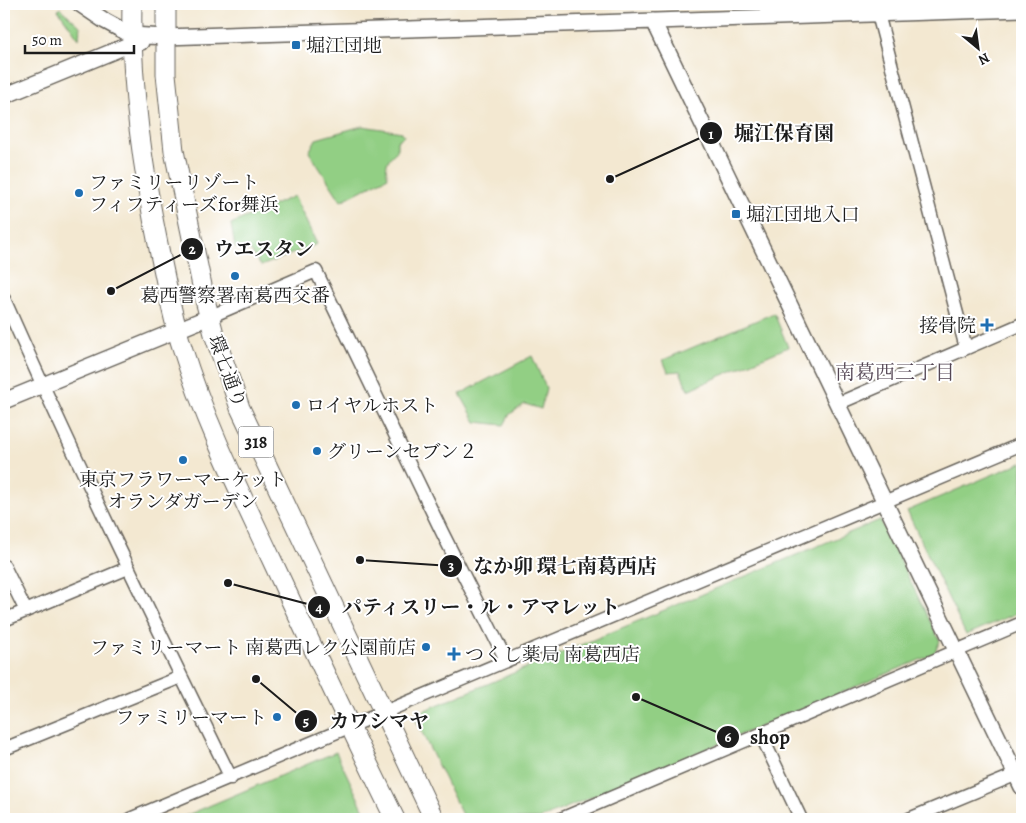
<svg xmlns="http://www.w3.org/2000/svg" width="1026" height="823" font-family="Alegreya,'Noto Serif JP',serif">
  <style>
    .green { fill: #92cf84; stroke: #577650 }
    .lines { fill: none; stroke-linecap: round; stroke-linejoin: round }
    .minor-casing { stroke: #67635b; stroke-width: 15 }
    .tertiary-casing { stroke: #67635b; stroke-width: 18 }
    .primary-casing { stroke: #67635b; stroke-width: 21 }
    .minor { stroke: #fff; stroke-width: 12 }
    .tertiary { stroke: #fff; stroke-width: 15 }
    .primary { stroke: #fff; stroke-width: 19 }
    .poi-dot { fill: #1f6fb2; stroke: #fff; stroke-width: 2 }
    .labels { text-anchor: middle; stroke-width: 4; stroke-linejoin: round; paint-order: stroke }
    .shield { fill: #fff; stroke: #606060; stroke-width: 1 }
    .shield-label { font-size: 18px; font-weight: bold; fill: #1c1c1c }
    .poi-label { font-size: 19px; fill: #1c1c1c; stroke: #fff; text-anchor: start }
    .street-label { font-size: 19px; fill: #1c1c1c; stroke: #fff }
    .neighbourhood-label { font-size: 20px; fill: #554755; stroke: #fff }
    .leader { fill: none; stroke: #1c1c1c; stroke-width: 2 }
    .callout-dot { fill: #1c1c1c; stroke: #fff; stroke-width: 2 }
    .mark-label { font-size: 15px; text-anchor: middle; font-weight: bold; fill: #fff }
    .callout-label { font-size: 20px; text-anchor: middle; font-weight: bold; fill: #1c1c1c; stroke: #fff; stroke-width: 4; stroke-linejoin: round; paint-order: stroke }
  </style>
  <rect width="100%" height="100%" fill="#fff"/>
  <filter id="ink" filterUnits="userSpaceOnUse"><feTurbulence type="fractalNoise" baseFrequency=".02" numOctaves="2"/><feDisplacementMap in="SourceGraphic" scale="10" xChannelSelector="R" yChannelSelector="G"/><feConvolveMatrix kernelMatrix="1 2 1 2 8 2 1 2 1" color-interpolation-filters="sRGB"/></filter>
  <filter id="wash" filterUnits="userSpaceOnUse"><feTurbulence type="fractalNoise" baseFrequency=".0096" numOctaves="4" result="noise"/><feDisplacementMap in="SourceGraphic" scale="20" xChannelSelector="R" yChannelSelector="G"/><feGaussianBlur stdDeviation="1.12" result="paint"/><feColorMatrix in="noise" values="0 0 0 0 0 0 0 0 0 0 0 0 0 0 0 0 0 1.4 0 .05"/><feComposite in="paint" operator="in"/></filter>
  <g filter="url(#wash)">
    <rect width="100%" height="100%" fill="#f3e8d1"/>
    <path class="green" d="M60,8L80,26L79,39L58,10Z
      M362,126L402,132L404,136L397,141V151C388,158 384,165 388,177L341,201L309,152L316,139Z
      M294,196L317,244L261,266L248,247L235,248L231,224Z
      M774,313L788,347L688,390L680,371L668,372L663,360Z
      M532,356L546,388L541,409L525,404L510,414L504,425L476,422L460,394Z
      M1022,462V611L966,635L907,511Z
      M880,520L940,641L934,654L539,819H464L416,720L418,713Z
      M336,752L368,819H178Z"/>
  </g>
  <g filter="url(#ink)">
    <g class="lines">
      <g class="minor-casing">
        <path id="minor" d="M878,14L966,348
          M4,299C75,460 153,619 231,778
          M209,317L316,271L442,532L506,660
          M837,404L1022,324
          M4,566L26,611
          M4,620L128,568
          M761,735L801,819
          M4,749L181,677
          M130,819L1022,444
          M561,819L1022,623
          M909,819L1022,772"/>
      </g>
      <g class="tertiary-casing">
        <path id="tertiary" d="M80,4L105,21L131,35L165,37L1022,9
          M653,21L1022,787
          M4,96L131,44L141,42
          M4,401L209,317"/>
      </g>
      <g class="primary-casing">
        <path id="primary" d="M132,4C130,87 143,172 160,254C167,285 172,317 182,347C204,419 238,488 270,556C311,644 352,732 395,819
          M166,4V74L174,151L205,300L214,334L240,408L434,819"/>
      </g>
      <use href="#minor" class="minor"/>
      <use href="#tertiary" class="tertiary"/>
      <use href="#primary" class="primary"/>
    </g>
  </g>
  <g class="poi-dot">
    <rect x="291" y="40" width="10" height="10" rx="2.5"/>
    <circle cx="79" cy="193" r="5"/>
    <rect x="731" y="209" width="10" height="10" rx="2.5"/>
    <circle cx="235" cy="276" r="5"/>
    <path d="M984.5 317.5h5v5h5v5h-5v5h-5v-5h-5v-5h5z"/>
    <circle cx="296" cy="405" r="5"/>
    <circle cx="317" cy="451" r="5"/>
    <circle cx="183" cy="460" r="5"/>
    <circle cx="426" cy="647" r="5"/>
    <path d="M451.5 646.5h5v5h5v5h-5v5h-5v-5h-5v-5h5z"/>
    <circle cx="277" cy="717" r="5"/>
  </g>
  <g class="labels">
    <rect class="shield" x="238.5" y="426.5" width="35" height="31" rx="4"/>
    <g class="shield-label">
      <text x="256" y="448">318</text>
    </g>
    <g class="poi-label">
      <text x="306" y="52">堀江団地</text>
      <text x="89" y="189">ファミリーリゾート<tspan x="89" dy="22">フィフティーズfor舞浜</tspan></text>
      <text x="746" y="221">堀江団地入口</text>
      <text x="235" y="302" text-anchor="middle">葛西警察署南葛西交番</text>
      <text x="976" y="332" text-anchor="end">接骨院</text>
      <text x="306" y="412">ロイヤルホスト</text>
      <text x="327" y="458">グリーンセブン２</text>
      <text x="183" y="486" text-anchor="middle">東京フラワーマーケット<tspan x="183" dy="22">オランダガーデン</tspan></text>
      <text x="416" y="654" text-anchor="end">ファミリーマート 南葛西レク公園前店</text>
      <text x="465" y="661">つくし薬局 南葛西店</text>
      <text x="267" y="724" text-anchor="end">ファミリーマート</text>
    </g>
    <g class="street-label">
      <text transform="translate(228 371) rotate(70)" y="7">環七通り</text>
    </g>
    <g class="neighbourhood-label">
      <text x="895" y="379">南葛西三丁目</text>
    </g>
  </g>
  <path class="leader" d="M610 179L711 133M111 291L192 249M360 560L451 566M228 583L319 607M256 679L306 721M636 697L728 737"/>
  <g class="callout-dot">
    <circle cx="610" cy="179" r="5"/>
    <circle cx="111" cy="291" r="5"/>
    <circle cx="360" cy="560" r="5"/>
    <circle cx="228" cy="583" r="5"/>
    <circle cx="256" cy="679" r="5"/>
    <circle cx="636" cy="697" r="5"/>
    <circle cx="711" cy="133" r="12"/>
    <circle cx="192" cy="249" r="12"/>
    <circle cx="451" cy="566" r="12"/>
    <circle cx="319" cy="607" r="12"/>
    <circle cx="306" cy="721" r="12"/>
    <circle cx="728" cy="737" r="12"/>
  </g>
  <g class="mark-label">
    <text x="711" y="139">1</text>
    <text x="192" y="254">2</text>
    <text x="451" y="571">3</text>
    <text x="319" y="612">4</text>
    <text x="306" y="726">5</text>
    <text x="728" y="742">6</text>
  </g>
  <g class="callout-label">
    <text x="784" y="140">堀江保育園</text>
    <text x="264" y="256">ウエスタン</text>
    <text x="565" y="573">なか卯 環七南葛西店</text>
    <text x="481" y="614">パティスリー・ル・アマレット</text>
    <text x="379" y="728">カワシマヤ</text>
    <text x="770" y="744">shop</text>
  </g>
  <rect width="1026" height="823" fill="none" stroke="#fff" stroke-width="20"/>
  <g transform="translate(978 48) rotate(151)" stroke="#ffffff" stroke-width="4" paint-order="stroke">
  <path d="M0-4L9 19L0 12L-9 19Z" fill="#1c1c1c"/>
  <text y="-8" font-size="14" font-weight="bold" text-anchor="middle" fill="#1c1c1c">N</text>
  </g>
  <path d="M25 45v8h109v-8" fill="none" stroke="#1c1c1c" stroke-width="2.5"/>
  <text x="32" y="45" font-size="15" fill="#1c1c1c" stroke="#ffffff" stroke-width="4" paint-order="stroke">50 m</text>
</svg>
